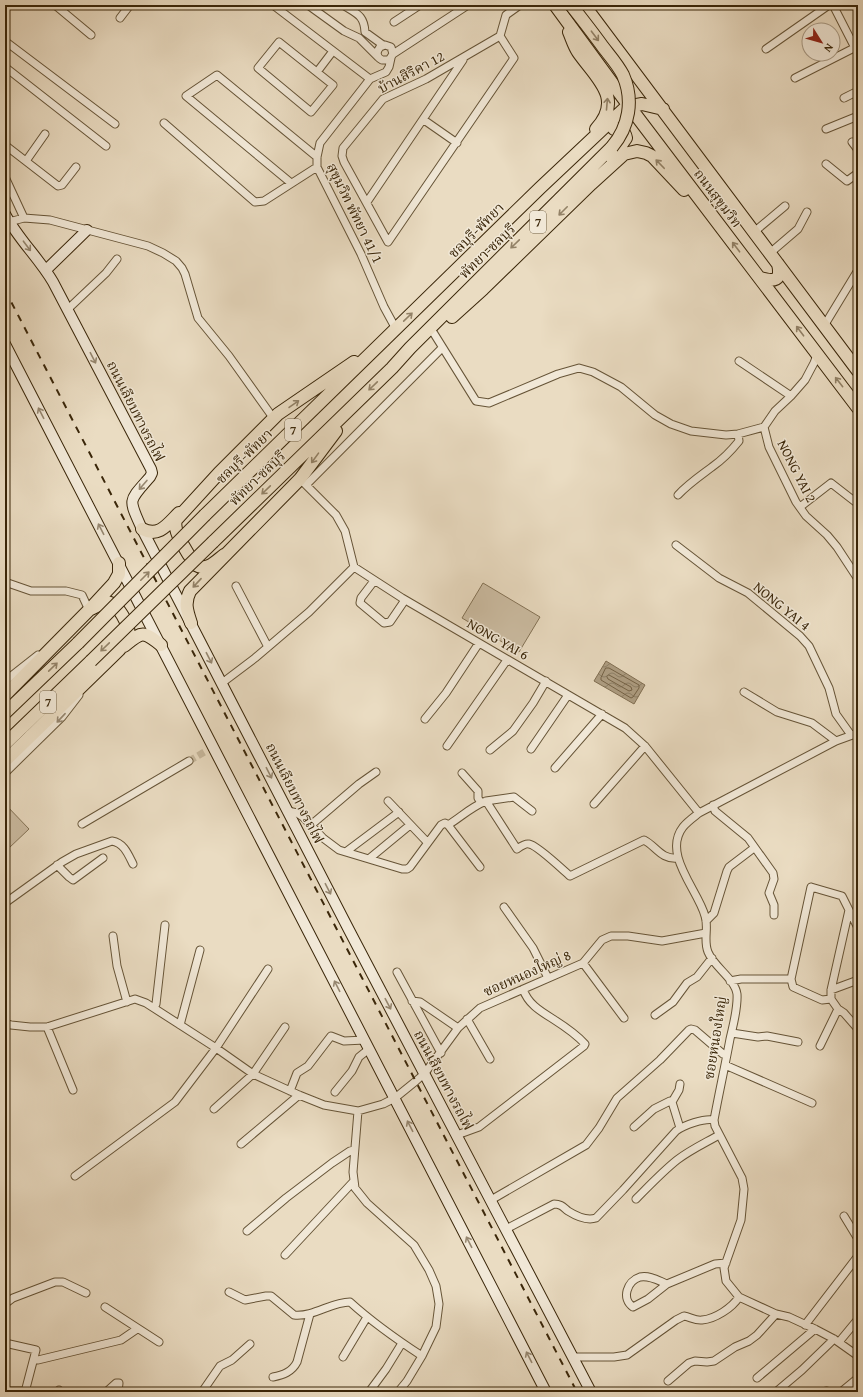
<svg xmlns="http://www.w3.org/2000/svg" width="863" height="1397" font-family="'Gentium Book Plus','Noto Serif Thai',serif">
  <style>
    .park { fill: #ccbda3; stroke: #837256 }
    .water { fill: url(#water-waves); stroke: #806e52 }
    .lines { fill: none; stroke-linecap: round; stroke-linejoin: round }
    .shore { stroke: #746246; stroke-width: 1 }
    .street-tunnel { stroke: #c7b89d; stroke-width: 7; stroke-dasharray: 7 3.5; stroke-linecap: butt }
    .street-casing { stroke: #665437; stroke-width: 9 }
    .secondary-casing { stroke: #3a2609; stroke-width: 12 }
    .highway-casing { stroke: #3a2609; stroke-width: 14 }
    .street { stroke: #f1e8d7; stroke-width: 7 }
    .secondary { stroke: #f1e8d7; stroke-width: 10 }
    .highway { stroke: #eadcc2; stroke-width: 12 }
    .rail { stroke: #3a2609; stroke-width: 2; stroke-dasharray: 7 7; stroke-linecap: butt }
    .highway-bridge-casing { stroke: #3a2609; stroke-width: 14; stroke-linecap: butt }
    .highway-bridge { stroke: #eadcc2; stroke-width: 12 }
    .oneway { stroke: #928166 }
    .oneway2 { stroke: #968770 }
    .labels { text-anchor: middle; stroke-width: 3; stroke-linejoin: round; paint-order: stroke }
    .shield { fill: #f1e8d7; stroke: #716047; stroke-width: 1 }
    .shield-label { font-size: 13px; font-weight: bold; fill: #3a2609 }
    .street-label { font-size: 14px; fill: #3a2609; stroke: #f1e8d7 }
  </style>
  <defs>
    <pattern id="water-waves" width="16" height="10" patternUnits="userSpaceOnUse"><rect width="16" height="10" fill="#ae9e83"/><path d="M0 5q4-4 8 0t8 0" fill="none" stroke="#8f8169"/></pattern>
  </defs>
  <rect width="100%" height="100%" fill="#eadcc2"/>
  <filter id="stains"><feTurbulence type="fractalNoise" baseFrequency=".005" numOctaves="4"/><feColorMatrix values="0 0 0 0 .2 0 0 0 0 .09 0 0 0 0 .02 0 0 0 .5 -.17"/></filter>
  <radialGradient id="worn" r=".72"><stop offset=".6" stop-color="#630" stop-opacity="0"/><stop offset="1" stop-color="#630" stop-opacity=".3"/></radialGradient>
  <path class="park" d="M483,583L540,617L519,652L462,618Z
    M5,804L29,829L9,848L5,844Z"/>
  <path class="water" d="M606,661L645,685L634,704L594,681Z"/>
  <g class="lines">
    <path class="shore" d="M606,668H609L639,685V688L633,697L631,698L601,680V678Z
      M609,675L631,687L632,690L629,691L608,679L607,677Z"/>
    <path class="street-tunnel" d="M189,761L206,751"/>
    <g class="street-casing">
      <path id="street" d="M55,5L91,35
        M273,5L370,79
        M308,5L344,31L359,38L378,57
        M343,5C357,14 364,15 365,32L383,45
        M833,5L855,48
        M120,18L130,5
        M394,22L420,5
        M500,36L514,58L388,242L344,162L342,156L343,148L383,99L426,79L500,36L506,15L520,5
        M5,41L115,124
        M279,42L333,85L311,112L258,68Z
        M766,49L829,5
        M393,54L391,47L385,45L380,47C376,52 376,57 382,60H389L393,54L468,5
        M391,58L389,67L386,72L370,79L320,143L317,157V167L361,254L384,307L396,329
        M5,67L106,146
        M317,72L333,51
        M795,78L858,46
        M844,98L858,91
        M424,120L457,143
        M164,123L255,202L264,201L317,167
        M826,129L858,116
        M852,142L858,150
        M5,145L58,186L62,185L76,167
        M26,161L45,134
        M826,164L847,181L858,173
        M5,177L24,218
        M291,183L186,96L217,75L317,157
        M367,202L463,60
        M9,222L24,218L50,220L148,246L163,253L176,261L182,268L185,274L198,318L229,356L274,419
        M754,232L785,206
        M770,253L798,229L807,212
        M68,309L106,273L117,259
        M824,326L858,270
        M433,332L476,401L489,403L558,374L579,368L593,372L621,387L655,415L671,424L691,431L726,435L738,434L764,427L775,411L791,396L805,380L814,363L817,355
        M739,361L791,396
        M764,427L769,447L796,502L806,516L827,535L837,547L858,579
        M300,479L336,515L345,531L354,567L402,598L625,728L645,746L699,813
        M306,485L442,348
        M678,495C688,484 700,476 712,467C722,460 731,451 739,441L738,434
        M800,507L831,483L858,504
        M676,545L719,578L748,593L800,636L809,646L829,688L836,714L851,735
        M374,581L361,598L360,603L384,623L390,622L405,600
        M5,582L31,591H66L82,595L89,610
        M236,586L268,647
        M5,681L38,655
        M222,683L255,658L309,612L354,567
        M744,692L777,712L812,723L836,741
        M425,719L446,693L479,643
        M858,733L836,741L699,813C694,817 688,821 683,827C662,854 698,890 705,916C709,928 703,940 708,952C714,967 735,979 737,994C738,1009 733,1025 730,1039C725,1066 719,1093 714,1120L715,1126L742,1178L744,1189L741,1220L724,1268L726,1281L739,1297L776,1314L789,1317L815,1329L834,1339L858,1356
        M447,746L507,660
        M531,749L568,695
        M490,750L513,731L533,703L546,681
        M555,768L602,714
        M5,773L62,717L79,695
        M462,773L478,791V798L481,803
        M388,801L427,842
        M486,801L514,797L532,811
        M594,804L645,746
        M713,805L715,811L748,838L773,873L774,879L769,893L774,905V915
        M288,811L297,813L303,817L323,838L339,850L402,869H407L410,867L441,825L445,823L448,825C461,817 471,807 486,801L517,849C520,847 525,843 529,844C537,845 563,870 570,876L644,840C656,846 661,860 678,858
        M82,824L189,761
        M311,825L359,784L376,772
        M448,825L480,867
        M347,851L399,812
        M370,858L410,825
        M57,865L69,877L73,880L103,858
        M5,903L62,862L76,854L112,841C124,843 128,854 133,864
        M504,907L533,948L548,978
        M849,910L858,928
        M706,921L714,913L727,871L729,867L754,848
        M113,936L117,966L127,1002
        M583,963L624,1018
        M397,972L441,1053
        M791,979L811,887L842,896L849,910L831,990V999
        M730,981L741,979H791L793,987L822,1000L831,999L838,1009L844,1013L858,1029
        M831,990L858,980
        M412,1001L420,1002L458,1028
        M154,1008L156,1004L165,925
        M655,1015L673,1002L687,983L697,977L712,958
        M467,1019L490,1059
        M5,1023L11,1025L30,1027H47L135,999L146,1003L216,1048L253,1074L299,1095L324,1105L358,1111L383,1104L395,1098L416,1081L425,1073L458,1028L480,1008L583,963L602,940L611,936H628L662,941L706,933
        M180,1025L200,950
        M47,1027L73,1090
        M732,1033L758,1037L767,1036L798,1042
        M820,1046L838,1009
        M725,1065L812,1103
        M290,1091L297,1073L308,1066L331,1036L344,1041L365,1040
        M335,1092L352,1071L359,1057L369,1049
        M214,1109L253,1074L285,1027
        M358,1111L353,1172L355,1188L367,1203L414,1245L429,1270L436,1286L439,1304L436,1327L422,1356L407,1381L398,1392
        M634,1127L654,1109L670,1101L672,1102
        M680,1128L672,1102L679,1090L680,1084
        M457,1135L479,1127L584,1046L585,1044C576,1034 564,1026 553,1019C540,1011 528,1004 523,989
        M241,1144L299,1095
        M75,1176L175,1102L216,1048L268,969
        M636,1199C649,1186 662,1172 677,1160C690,1150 705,1143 719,1135
        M491,1200L586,1145L599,1128L617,1098L660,1060L689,1030L691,1029L695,1030L723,1054H727
        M844,1216L858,1239
        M506,1229L554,1204C561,1204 563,1207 568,1211C576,1216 587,1221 596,1218L623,1190L676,1131C684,1125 704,1118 714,1120
        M247,1231L286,1198L332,1163L350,1151L354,1150
        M285,1255L354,1181
        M667,1284L648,1299L633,1307C621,1299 627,1281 640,1277C650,1275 659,1281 667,1284L715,1264L726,1263
        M229,1292L245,1300L266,1296H271L294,1315C314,1317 331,1302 350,1302C372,1322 396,1339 422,1356
        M5,1304L13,1298L55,1282H63L86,1293
        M105,1307L159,1342
        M805,1325L858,1256
        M839,1342L858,1319
        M5,1343L36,1350L25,1392
        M343,1357L367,1317
        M572,1357H614L627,1355L676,1320L684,1316C690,1317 696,1321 702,1320C715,1319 732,1308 739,1297
        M34,1359L38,1360L121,1340L137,1329
        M273,1377C283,1375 292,1372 297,1362L310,1314
        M757,1378L815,1329
        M668,1381L689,1363L695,1361L707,1362L714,1361L735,1347L749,1341L757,1335L776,1314
        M5,1391H25
        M59,1392V1390
        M106,1392L116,1383H119L118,1392
        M202,1392L220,1366L232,1360L250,1344
        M369,1392L386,1369L402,1343
        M776,1392L802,1370L834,1339
        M822,1392L827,1391L831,1392
        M841,1392L858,1378"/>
    </g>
    <g class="secondary-casing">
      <path id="secondary" d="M5,214C18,239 39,258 53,282L151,469L152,473L150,477C128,502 128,498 142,529L349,930L591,1392
        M46,270L87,230
        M5,344L546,1392"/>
    </g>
    <g class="highway-casing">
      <path id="highway" d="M555,5L629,106L858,408
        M584,5L858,371
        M569,32C572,39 574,46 578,52C595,77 625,98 596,129
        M612,158L626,138C625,132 621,128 614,129
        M760,278C774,282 782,281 778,264
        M452,317L483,289L591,184L624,154L637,151L646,153L652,156L684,190
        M205,515L540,188L626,107L642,104L663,109
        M142,529C159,538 168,524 179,513
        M213,542L392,368L410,348L612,147
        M224,555C216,561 207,572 196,565C189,556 172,531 176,520L219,473L278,414L354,362
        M191,623C187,611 184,603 190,591L300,479L336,431
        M124,646C142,632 142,630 161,645
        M5,695L89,610L114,583L119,574V563
        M5,713L78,643
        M5,744L91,661
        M5,761L119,650C122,646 127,642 128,637C131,627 121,611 114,605C111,603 108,602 105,602L89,610"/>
    </g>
    <use href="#street" class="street"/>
    <use href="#secondary" class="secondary"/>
    <use href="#highway" class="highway"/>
    <path class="rail" d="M5,290L577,1392"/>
    <g class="highway-bridge-casing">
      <path id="highway-bridge" d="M571,5C582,19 593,33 603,47C610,56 618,65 623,75C634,100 629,127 612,147
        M78,643L205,515
        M91,661L213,542"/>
    </g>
    <use href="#highway-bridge" class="highway-bridge"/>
  </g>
  <defs><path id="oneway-shaft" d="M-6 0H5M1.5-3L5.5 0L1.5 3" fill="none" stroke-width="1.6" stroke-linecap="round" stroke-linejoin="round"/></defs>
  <g class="oneway">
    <use href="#oneway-shaft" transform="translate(595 36) rotate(53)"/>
    <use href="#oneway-shaft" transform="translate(607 104) rotate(-85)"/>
    <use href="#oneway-shaft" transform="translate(660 164) rotate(-134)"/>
    <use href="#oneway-shaft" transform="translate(563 211) rotate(135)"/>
    <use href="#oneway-shaft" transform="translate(515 244) rotate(136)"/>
    <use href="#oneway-shaft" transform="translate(736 247) rotate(-127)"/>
    <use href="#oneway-shaft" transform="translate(408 317) rotate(-44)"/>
    <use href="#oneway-shaft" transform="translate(800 331) rotate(-127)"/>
    <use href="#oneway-shaft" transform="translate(839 382) rotate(-128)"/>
    <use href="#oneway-shaft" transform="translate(373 386) rotate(136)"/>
    <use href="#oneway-shaft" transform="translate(294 404) rotate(-35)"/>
    <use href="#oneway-shaft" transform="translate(315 458) rotate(126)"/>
    <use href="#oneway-shaft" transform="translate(266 490) rotate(136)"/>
    <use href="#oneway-shaft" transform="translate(145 576) rotate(-45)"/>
    <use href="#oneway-shaft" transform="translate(197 583) rotate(133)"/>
    <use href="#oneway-shaft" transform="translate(105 647) rotate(136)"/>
    <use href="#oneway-shaft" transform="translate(53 667) rotate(-44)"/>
  </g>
  <g class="oneway2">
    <use href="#oneway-shaft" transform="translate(27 246) rotate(53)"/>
    <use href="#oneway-shaft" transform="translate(93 358) rotate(63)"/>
    <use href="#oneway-shaft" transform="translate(41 413) rotate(-117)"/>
    <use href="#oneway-shaft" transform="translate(143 485) rotate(131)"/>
    <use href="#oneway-shaft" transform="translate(101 529) rotate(-117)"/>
    <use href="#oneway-shaft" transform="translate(209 658) rotate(63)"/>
    <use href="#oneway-shaft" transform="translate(61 718) rotate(133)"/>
    <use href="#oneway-shaft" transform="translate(269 773) rotate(63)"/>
    <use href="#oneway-shaft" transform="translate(328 889) rotate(63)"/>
    <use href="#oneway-shaft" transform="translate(337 986) rotate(-117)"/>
    <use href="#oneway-shaft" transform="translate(388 1004) rotate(62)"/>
    <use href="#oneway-shaft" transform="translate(410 1126) rotate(-117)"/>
    <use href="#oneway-shaft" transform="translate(469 1242) rotate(-117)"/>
    <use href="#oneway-shaft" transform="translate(529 1357) rotate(-117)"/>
  </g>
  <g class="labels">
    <g class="shield">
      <rect x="530" y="211" width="16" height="22" rx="3"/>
      <rect x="285" y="419" width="16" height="22" rx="3"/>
      <rect x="40" y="691" width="16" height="22" rx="3"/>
    </g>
    <g class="shield-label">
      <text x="538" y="227">7</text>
      <text x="293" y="435">7</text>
      <text x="48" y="707">7</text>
    </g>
    <g class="street-label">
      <text transform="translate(411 72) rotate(-28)" y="5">บ้านสิริคา 12</text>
      <text transform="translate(718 198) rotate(53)" y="5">ถนนสุขุมวิท</text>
      <text transform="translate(355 213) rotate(64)" y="5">สุขุมวิท พัทยา 41/1</text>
      <text transform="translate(476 230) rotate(-45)" y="5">ชลบุรี-พัทยา</text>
      <text transform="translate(487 251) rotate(-44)" y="5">พัทยา-ชลบุรี</text>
      <text transform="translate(136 411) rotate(63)" y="5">ถนนเลียบทางรถไฟ</text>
      <text transform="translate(244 456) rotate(-44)" y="5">ชลบุรี-พัทยา</text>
      <text transform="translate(797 471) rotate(63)" y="5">NONG YAI 2</text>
      <text transform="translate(257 478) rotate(-44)" y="5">พัทยา-ชลบุรี</text>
      <text transform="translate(782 606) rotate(39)" y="5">NONG YAI 4</text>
      <text transform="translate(498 639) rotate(30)" y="5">NONG YAI 6</text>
      <text transform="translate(295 793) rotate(63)" y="5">ถนนเลียบทางรถไฟ</text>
      <text transform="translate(527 973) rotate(-24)" y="5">ซอยหนองใหญ่ 8</text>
      <text transform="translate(715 1038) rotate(-81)" y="5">ซอยหนองใหญ่</text>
      <text transform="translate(444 1080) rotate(62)" y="5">ถนนเลียบทางรถไฟ</text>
    </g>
  </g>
  <rect width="863" height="1397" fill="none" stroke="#eadcc2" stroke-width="20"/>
  <rect x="6" y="6" width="851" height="1385" fill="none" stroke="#3a2609" stroke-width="2"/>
  <rect x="10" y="10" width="843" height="1377" fill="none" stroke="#3a2609"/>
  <g transform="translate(821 42) rotate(127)"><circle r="19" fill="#f1e8d7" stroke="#a89a85"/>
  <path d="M0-3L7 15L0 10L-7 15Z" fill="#8f2418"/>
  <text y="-6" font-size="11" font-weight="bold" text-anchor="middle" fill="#3a2609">N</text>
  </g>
  <rect width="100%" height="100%" filter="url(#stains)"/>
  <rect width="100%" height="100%" fill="url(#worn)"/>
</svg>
